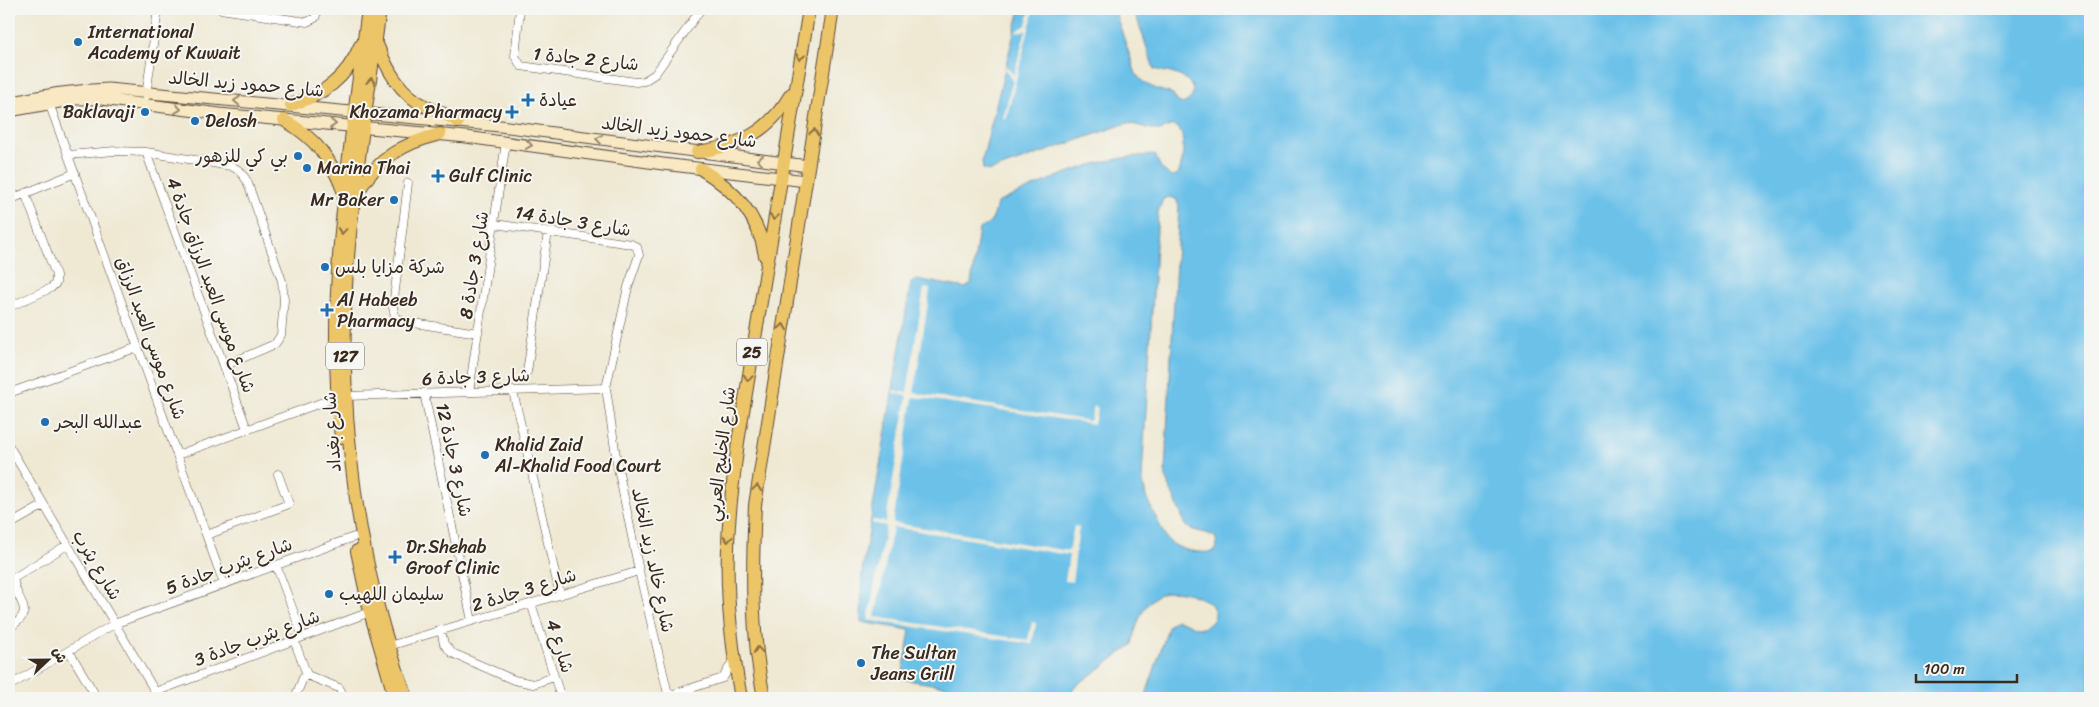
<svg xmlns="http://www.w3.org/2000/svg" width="2099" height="707" font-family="Sriracha,'Playpen Sans Arabic',sans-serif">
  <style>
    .water { fill: #6cc1e9; stroke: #547684; fill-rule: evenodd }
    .pier { fill: #efe9d4 }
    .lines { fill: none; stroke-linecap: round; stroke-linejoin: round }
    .street-casing { stroke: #564739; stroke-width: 9 }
    .secondary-casing { stroke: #564739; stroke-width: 13 }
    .primary-casing { stroke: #564739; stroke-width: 14 }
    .street { stroke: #fff; stroke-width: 8 }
    .secondary { stroke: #f8e8c3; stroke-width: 11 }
    .primary { stroke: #edc569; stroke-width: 12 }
    .oneway { stroke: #8b7040 }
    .oneway2 { stroke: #9a8970 }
    .poi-dot { fill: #1f6fb2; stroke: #f6f6f2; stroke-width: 2 }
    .labels { text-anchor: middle; stroke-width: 4; stroke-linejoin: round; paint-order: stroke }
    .shield { fill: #f6f6f2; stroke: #73675e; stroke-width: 1 }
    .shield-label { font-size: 16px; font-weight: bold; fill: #3b2a1e }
    .poi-label { font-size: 18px; fill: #3b2a1e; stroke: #f6f6f2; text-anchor: start }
    .street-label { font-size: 18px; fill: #3b2a1e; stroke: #f6f6f2 }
  </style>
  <rect width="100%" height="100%" fill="#f6f6f2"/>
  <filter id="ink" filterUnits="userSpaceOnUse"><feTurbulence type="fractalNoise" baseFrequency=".02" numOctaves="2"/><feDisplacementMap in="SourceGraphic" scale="10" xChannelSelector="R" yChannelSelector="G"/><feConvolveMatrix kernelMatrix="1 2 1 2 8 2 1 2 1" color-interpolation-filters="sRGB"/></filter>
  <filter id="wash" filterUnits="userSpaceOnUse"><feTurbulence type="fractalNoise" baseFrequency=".0096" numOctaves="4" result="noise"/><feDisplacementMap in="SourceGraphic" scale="20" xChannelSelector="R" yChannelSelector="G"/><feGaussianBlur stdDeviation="1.12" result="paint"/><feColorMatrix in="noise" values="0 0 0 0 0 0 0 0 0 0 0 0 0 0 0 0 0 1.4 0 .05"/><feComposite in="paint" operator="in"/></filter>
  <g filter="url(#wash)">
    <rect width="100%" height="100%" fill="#efe9d4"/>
    <path class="water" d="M1020,9H1114L1136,74C1145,87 1157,89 1173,94L1177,101L1182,104C1187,102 1193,98 1193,92C1192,74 1167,73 1154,69L1134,9H2090V698H1145L1169,625L1176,620C1192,622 1200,638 1214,619V609L1210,603C1162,576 1141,598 1132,645L1073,688L1071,698H1017L902,679L910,630L861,622L862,572L911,282L917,279L965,288L971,284L979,229C993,224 994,217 997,203C1051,179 1094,157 1155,155L1161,168L1171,177L1178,174C1185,161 1189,109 1161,131L1127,123L990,171L983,169L982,161ZM1169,197L1176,199L1179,206L1165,471L1167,481L1186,526C1196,533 1208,531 1216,538L1217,548L1213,552C1196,553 1178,551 1166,538L1146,497L1142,476L1158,212L1163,199Z"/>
    <path class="pier" d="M1031,9H1034L1006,119L1003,118L1013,80L1005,70L1006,66L1014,75L1026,30L1014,33L1026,25Z
      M924,288L930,289L914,393L1090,421L1094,406L1098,408L1094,424L913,397L893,523L1069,551L1074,526L1079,527L1072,582L1065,581L1069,555L893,527L875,617L1028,640L1032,622L1036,623L1032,644L868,620L886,526L872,523V520L886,522L907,396L893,393V390L907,393Z"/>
  </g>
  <g filter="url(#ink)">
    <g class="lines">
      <g class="street-casing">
        <path id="street" d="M220,9L307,22L315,18L318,9
          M520,9L515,56L521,66L636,82L644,81L655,74L701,9
          M146,96L158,9
          M49,103L224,584
          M146,152L247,429
          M68,155L115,151L146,152L231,166L240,171L247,181L282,281L284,300L281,335L275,344L224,366
          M408,183L393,307L395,316L401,321L478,333
          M9,200L75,173
          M495,224L631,244L637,247L639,255L628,287L606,388L617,463L639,571L669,698
          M9,307L51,288L56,283V275L25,193
          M527,372L548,232
          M513,391L560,595
          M469,392L506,142
          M9,393L138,347
          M424,393L472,621
          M346,396L606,388
          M9,446L159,698
          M177,455L337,397
          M9,525L44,505
          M207,535L289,504L278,474
          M276,565L303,637
          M531,603L561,698
          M9,628C40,609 13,601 14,578L67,545
          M441,630L444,644L452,653L514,680L533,684L554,677
          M294,640L307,675
          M389,646L639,571
          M69,651L97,698
          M307,675L339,688L341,691V698
          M9,686L114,624L354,537
          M155,692L370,612
          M295,698L303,678L307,675
          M661,698L723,678L733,661"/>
      </g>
      <g class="secondary-casing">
        <path id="secondary" d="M9,103C42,95 74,90 108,89L500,126L808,166
          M9,111L76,99H101L220,114L466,137L663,164L806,181"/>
      </g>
      <g class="primary-casing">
        <path id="primary" d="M380,9C368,100 351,195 346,286C339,425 358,568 407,698
          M376,42C387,69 399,94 427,107C438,112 448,114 458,122
          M291,105C323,95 347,78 360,46
          M284,120C315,138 332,159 344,193
          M697,152C740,146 769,132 791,94
          M701,169C735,190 759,216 765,256
          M358,192C377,159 403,143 440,134
          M341,437C325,295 350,150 368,9
          M357,551L370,612L395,698
          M741,698C732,649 726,599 728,549C728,513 734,477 738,442L809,9
          M764,698C751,635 752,569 755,505L833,9"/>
      </g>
      <use href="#street" class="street"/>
      <use href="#secondary" class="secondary"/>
      <use href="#primary" class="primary"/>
    </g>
    <defs><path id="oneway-chevron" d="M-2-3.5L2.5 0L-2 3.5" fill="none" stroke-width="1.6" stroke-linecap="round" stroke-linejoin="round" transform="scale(1.25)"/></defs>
    <g class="oneway">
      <use href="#oneway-chevron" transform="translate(800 57) rotate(101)"/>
      <use href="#oneway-chevron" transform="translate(371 81) rotate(-84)"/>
      <use href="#oneway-chevron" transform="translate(814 132) rotate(-81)"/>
      <use href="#oneway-chevron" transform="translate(774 217) rotate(99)"/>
      <use href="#oneway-chevron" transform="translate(342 231) rotate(95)"/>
      <use href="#oneway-chevron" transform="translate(783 327) rotate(-81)"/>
      <use href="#oneway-chevron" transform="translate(748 378) rotate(99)"/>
      <use href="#oneway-chevron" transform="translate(757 488) rotate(-82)"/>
      <use href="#oneway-chevron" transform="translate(728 539) rotate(95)"/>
      <use href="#oneway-chevron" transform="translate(758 650) rotate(-95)"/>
    </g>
    <g class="oneway2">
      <use href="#oneway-chevron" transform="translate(237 101) rotate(-176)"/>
      <use href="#oneway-chevron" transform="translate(178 109) rotate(7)"/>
      <use href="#oneway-chevron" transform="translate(333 124) rotate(5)"/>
      <use href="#oneway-chevron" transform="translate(599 139) rotate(-172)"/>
      <use href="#oneway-chevron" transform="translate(529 145) rotate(8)"/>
      <use href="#oneway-chevron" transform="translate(760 160) rotate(-173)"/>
    </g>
  </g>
  <g class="poi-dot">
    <circle cx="78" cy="42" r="5"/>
    <path d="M525.5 92.5h5v5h5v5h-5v5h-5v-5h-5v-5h5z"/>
    <circle cx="145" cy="112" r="5"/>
    <path d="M509.5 104.5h5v5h5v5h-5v5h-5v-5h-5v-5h5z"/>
    <circle cx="195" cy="121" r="5"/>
    <circle cx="298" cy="156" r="5"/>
    <circle cx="307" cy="168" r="5"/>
    <path d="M435.5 168.5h5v5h5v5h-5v5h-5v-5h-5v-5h5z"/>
    <circle cx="394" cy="200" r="5"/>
    <circle cx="325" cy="267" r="5"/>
    <path d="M324.5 302.5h5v5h5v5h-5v5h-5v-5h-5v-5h5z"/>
    <circle cx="45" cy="422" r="5"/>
    <circle cx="485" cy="455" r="5"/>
    <path d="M392.5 549.5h5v5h5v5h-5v5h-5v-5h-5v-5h5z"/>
    <circle cx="329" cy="594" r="5"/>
    <circle cx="861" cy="663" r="5"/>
  </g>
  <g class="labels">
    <g class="shield">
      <rect x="737" y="338.5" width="30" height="27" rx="4"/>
      <rect x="326" y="342.5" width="38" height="27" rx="4"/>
    </g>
    <g class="shield-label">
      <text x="752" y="358">25</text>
      <text x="345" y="362">127</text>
    </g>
    <g class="poi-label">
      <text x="88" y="38">International<tspan x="88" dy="21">Academy of Kuwait</tspan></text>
      <text x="539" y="106">عيادة</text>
      <text x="135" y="118" text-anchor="end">Baklavaji</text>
      <text x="502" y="118" text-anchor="end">Khozama Pharmacy</text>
      <text x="205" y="127">Delosh</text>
      <text x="288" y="162" text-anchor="end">بي كي للزهور</text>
      <text x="317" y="174">Marina Thai</text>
      <text x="449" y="182">Gulf Clinic</text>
      <text x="384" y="206" text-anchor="end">Mr Baker</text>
      <text x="335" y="273">شركة مزايا بلس</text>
      <text x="337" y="306">Al Habeeb<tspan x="337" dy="21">Pharmacy</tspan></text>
      <text x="55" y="428">عبدالله البحر</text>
      <text x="495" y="451">Khalid Zaid<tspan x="495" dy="21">Al-Khalid Food Court</tspan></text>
      <text x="406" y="553">Dr.Shehab<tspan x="406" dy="21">Groof Clinic</tspan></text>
      <text x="339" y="600">سليمان اللهيب</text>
      <text x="871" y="659">The Sultan<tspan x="871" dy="21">Jeans Grill</tspan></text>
    </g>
    <g class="street-label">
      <text transform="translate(586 59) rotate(6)" y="6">شارع 2 جادة 1</text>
      <text transform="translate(246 84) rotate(5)" y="6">شارع حمود زيد الخالد</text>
      <text transform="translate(679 132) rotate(7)" y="6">شارع حمود زيد الخالد</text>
      <text transform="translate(573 221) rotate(9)" y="6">شارع 3 جادة 14</text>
      <text transform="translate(474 265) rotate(-81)" y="6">شارع 3 جادة 8</text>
      <text transform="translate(211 285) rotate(70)" y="6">شارع موسى العبد الرزاق جادة 4</text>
      <text transform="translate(151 338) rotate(70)" y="6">شارع موسى العبد الرزاق</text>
      <text transform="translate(476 377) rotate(-2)" y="6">شارع 3 جادة 6</text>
      <text transform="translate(332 432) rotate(-94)" y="6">شارع بغداد</text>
      <text transform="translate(721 454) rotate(-83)" y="6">شارع الخليج العربي</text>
      <text transform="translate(454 460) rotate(78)" y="6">شارع 3 جادة 12</text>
      <text transform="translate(653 560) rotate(78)" y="6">شارع خالد زيد الخالد</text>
      <text transform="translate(97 565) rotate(59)" y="6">شارع يثرب</text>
      <text transform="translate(229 566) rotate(-20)" y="6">شارع يثرب جادة 5</text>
      <text transform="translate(524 590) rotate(-17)" y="6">شارع 3 جادة 2</text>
      <text transform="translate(257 638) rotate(-20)" y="6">شارع يثرب جادة 3</text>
      <text transform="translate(560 646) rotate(73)" y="6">شارع 4</text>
    </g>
  </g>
  <rect width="2099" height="707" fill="none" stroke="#f6f6f2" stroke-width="30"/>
  <g transform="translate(48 660) rotate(68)" stroke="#f6f6f2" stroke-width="4" paint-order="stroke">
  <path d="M0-4L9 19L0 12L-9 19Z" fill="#3b2a1e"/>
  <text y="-8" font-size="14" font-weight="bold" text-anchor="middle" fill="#3b2a1e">ش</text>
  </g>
  <path d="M1916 674v8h101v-8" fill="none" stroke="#3b2a1e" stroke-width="2.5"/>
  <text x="1924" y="674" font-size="15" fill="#3b2a1e" stroke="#f6f6f2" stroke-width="4" paint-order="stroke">100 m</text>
</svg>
